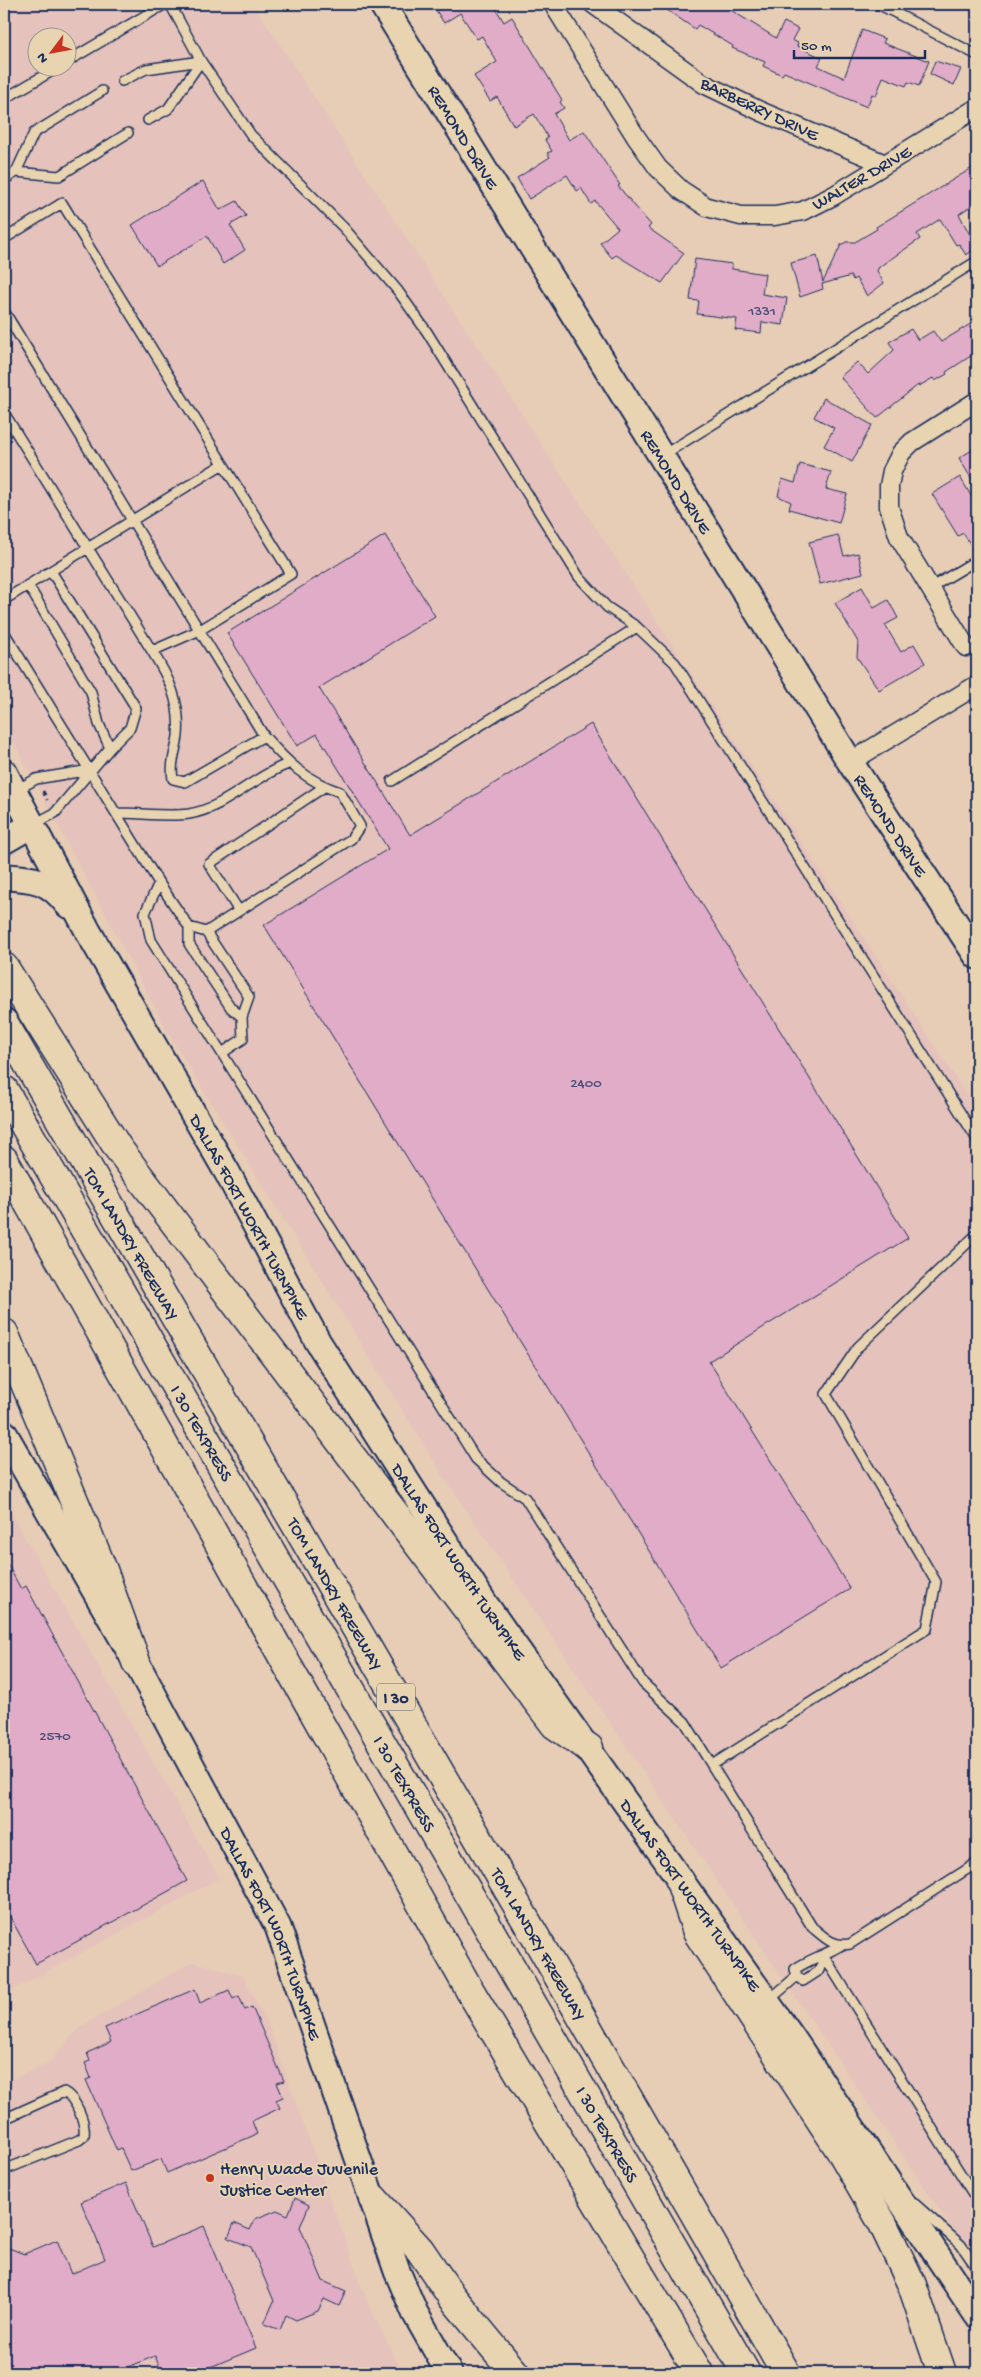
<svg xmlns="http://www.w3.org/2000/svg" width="981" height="2377" font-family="'Gochi Hand',sans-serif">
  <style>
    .built { fill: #e5c2bb; fill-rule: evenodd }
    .building { fill: #e1acc7; stroke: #1b2f5e }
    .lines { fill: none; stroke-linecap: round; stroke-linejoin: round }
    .lane-casing { stroke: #1b2f5e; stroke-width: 12 }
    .street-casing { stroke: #1b2f5e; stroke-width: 21 }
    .secondary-casing { stroke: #1b2f5e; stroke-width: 29 }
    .highway-casing { stroke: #1b2f5e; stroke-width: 31 }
    .path { stroke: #1b2f5e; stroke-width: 3; stroke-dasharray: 5 4; stroke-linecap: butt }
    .lane { stroke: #e9d4b2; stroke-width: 9 }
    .street { stroke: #e9d4b2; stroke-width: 18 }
    .secondary { stroke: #e9d4b2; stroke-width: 25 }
    .highway { stroke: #e9d4b2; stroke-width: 28 }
    .poi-dot { fill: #c8321e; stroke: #e9d4b2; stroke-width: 2 }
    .labels { text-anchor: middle; stroke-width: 4; stroke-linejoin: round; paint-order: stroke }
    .number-label { font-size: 15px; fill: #4c4e78 }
    .shield { fill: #e9d4b2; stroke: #596077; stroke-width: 1 }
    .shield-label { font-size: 16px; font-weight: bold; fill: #1b2f5e }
    .street-label { font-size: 18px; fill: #1b2f5e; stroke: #e9d4b2 }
    .poi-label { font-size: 18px; fill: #1b2f5e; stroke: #e9d4b2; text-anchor: start }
  </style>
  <rect width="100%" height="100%" fill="#e7ccb6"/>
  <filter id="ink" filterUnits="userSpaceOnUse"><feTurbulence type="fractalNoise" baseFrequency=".02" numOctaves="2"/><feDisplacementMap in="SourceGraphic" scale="10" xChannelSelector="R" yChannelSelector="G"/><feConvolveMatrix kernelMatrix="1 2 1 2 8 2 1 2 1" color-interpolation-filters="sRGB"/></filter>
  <g filter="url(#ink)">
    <path class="built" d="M4,4H253L977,1111V2265L444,1477L173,1041L4,724ZM38,38H68V68H38Z
      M4,1501L219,1878L4,1995Z
      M192,1962L243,1976L268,2025L365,2297L402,2373H4V2083L49,2063L79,2028Z"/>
    <path class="building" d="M432,4H493L504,22L512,17L562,100L560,102L564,108L554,114L569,140L584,131L620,185L618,186L651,225L648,228L684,253L662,283L616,255L612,258L600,243L618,228L595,201L591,204L581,188L577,191L567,175L529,199L517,178L550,157L547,153L552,151L545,140L548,138L534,114L514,126L497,97L490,101L474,76L497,62L482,36L477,39L460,13L444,23Z
      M658,4H721L776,38L784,22L798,29L792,40L798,43L797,46L822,58L818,66L844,78L862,30L885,39L883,43L929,61L919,86L908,82L906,86L883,77L876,96L872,94L867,107L784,72L782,75L763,66L765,62L732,48L733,46L698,25L695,29Z
      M935,61L961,69L954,85L930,74Z
      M977,165V202L959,214L977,248L966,255L959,244L956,245L940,219L917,234L920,239L879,267L877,271L884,283L867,296L856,278L853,280L851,276L822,284L823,289L800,297L791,263L817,256L823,282L841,245L846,242H855L877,229L876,227Z
      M203,181L220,210L237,201L246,216L230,225L245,250L223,264L207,236L157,266L132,225Z
      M695,259L732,264V269L765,274L762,294L787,298L783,325L762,322L761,333L735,330L737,319L697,314L699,301L690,300Z
      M977,320V352L946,372L947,374L935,381L933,378L919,386L918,385L877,418L840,377L857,362L868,374L894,350L889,342L911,329L918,340L933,331L941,342Z
      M824,398L872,425L852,462L824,446L834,428L814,417Z
      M977,447V488L959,458Z
      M800,464L831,472L826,489L847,494L839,523L789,509L791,502L778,496L782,479L795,483Z
      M960,477L977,506V554L963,533L958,536L932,494Z
      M385,535L435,616L319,688L410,835L591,724L908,1238L709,1361L850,1589L721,1668L264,925L388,849L317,734L297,746L227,633Z
      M838,535L844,556L858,553L863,573L820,584L809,542Z
      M862,587L874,608L888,600L898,618L885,625L901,652L914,644L925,663L879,690L857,657L858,642L835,603Z
      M4,1558L21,1589L26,1586L187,1881L36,1964L4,1906Z
      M195,1989L200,2003L229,1990L233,1999L239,1996L245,2010L252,2007L284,2081L277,2083L283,2097L276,2100L280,2108L252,2121L257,2134L167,2173L161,2159L131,2171L121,2149L117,2151L86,2080L91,2078L85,2063L90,2061L87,2053L111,2042L105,2028Z
      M126,2183L153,2247L204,2226L256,2348L196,2373H162L155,2356L114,2373H4V2246L24,2254L57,2240L71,2274L105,2259L81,2202Z
      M295,2198L309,2205L300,2227L323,2281L346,2291L339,2306L324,2299L318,2311L296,2320L286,2315L280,2330L264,2324L274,2301L251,2247L228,2238L234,2223L250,2230L255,2219L277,2210L288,2215Z"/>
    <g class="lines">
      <g class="lane-casing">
        <path id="lane" d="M878,4L977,55
          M68,61L165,4
          M122,81L146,69L201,61L170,4
          M4,99L57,68
          M148,120L168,109L201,61L251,135L344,228L398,291L427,332L579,577L607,607L637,627L675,663L977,1139
          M16,172L34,133L102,91
          M4,180L16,172L59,176L128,133
          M4,239L62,203L291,574L200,630L152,651L4,413
          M4,311L264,736L185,782L173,779C170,763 176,751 178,736C181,702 169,678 152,651
          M663,455L977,261
          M28,585L91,692L99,724L110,748
          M930,588L977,560
          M4,600L223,464
          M4,632L159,883L145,913L151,940L476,1459L501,1482L525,1498L643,1683L685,1722L812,1927C825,1938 833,1947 850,1944L977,1863
          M392,781L637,627
          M15,791L36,779L90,770
          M116,813C140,813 166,817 189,814C226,808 254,776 288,764
          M34,824L55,813L110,748L130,728L136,708L51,571
          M159,883L189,927V944L231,1008L242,1017L249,997L206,932L189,927
          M239,911L209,864L324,787
          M206,932L351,839L360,826L340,792C306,781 287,762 264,736
          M222,1053L243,1039L242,1017
          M712,1765L927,1629L936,1582L826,1394L858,1347L977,1234
          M824,1956L977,2200
          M824,1956L820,1970L803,1981L797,1976L795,1969C810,1959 825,1955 840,1946
          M768,2001L797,1976
          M4,2119L64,2092C76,2098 86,2123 84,2136L79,2140L4,2170
          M915,2204L961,2245L977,2268"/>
      </g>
      <g class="street-casing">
        <path id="street" d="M553,4L636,137L658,168L681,190L707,207L741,216H775L803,211L833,196L977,108
          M593,4L704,84L760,111L885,164
          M966,647L899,537L889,507V486L892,471L901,453L912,442L977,401
          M850,762L977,685"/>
      </g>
      <g class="secondary-casing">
        <g id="secondary">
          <path id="s1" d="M382,4L850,762L977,956"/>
          <path id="s2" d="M4,772L89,933L227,1172L318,1342L485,1604L793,2039L977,2315"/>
          <path d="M4,841L32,825"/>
          <path d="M4,877C34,878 49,880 68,905"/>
          <path id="s3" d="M4,1433L136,1662L278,1927L397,2271L415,2313L449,2373"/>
        </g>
      </g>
      <g class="highway-casing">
        <g id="highway">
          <path d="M4,967L118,1148L555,1725L589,1748"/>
          <path id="s4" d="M4,1023L535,1936L786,2373"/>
          <path id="s5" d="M4,1090L746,2373"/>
          <path d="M4,1160L469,1989L699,2373"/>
          <path d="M4,1333L103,1570L136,1662"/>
          <path d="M680,1881L697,1932L842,2153L883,2224L912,2285L942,2373"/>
          <path d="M373,2198L420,2250L452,2297L515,2373"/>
        </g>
      </g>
      <path class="path" d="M43,791L47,800"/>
      <use href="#lane" class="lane"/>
      <use href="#street" class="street"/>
      <use href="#secondary" class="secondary"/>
      <use href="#highway" class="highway"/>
    </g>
  </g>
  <circle class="poi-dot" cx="210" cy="2178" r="5"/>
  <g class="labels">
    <g class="number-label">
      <text x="762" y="315">1331</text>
      <text x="586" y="1087">2400</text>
      <text x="55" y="1740">2570</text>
    </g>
    <rect class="shield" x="377" y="1683.5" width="38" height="27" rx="4"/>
    <g class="shield-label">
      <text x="396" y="1703">I 30</text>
    </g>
    <g class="street-label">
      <text transform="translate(760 108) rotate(25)" y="6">BARBERRY DRIVE</text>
      <text dy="6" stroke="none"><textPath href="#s1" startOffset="156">REMOND DRIVE</textPath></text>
      <text transform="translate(861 177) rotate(-30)" y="6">WALTER DRIVE</text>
      <text dy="6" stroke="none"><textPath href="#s1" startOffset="561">REMOND DRIVE</textPath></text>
      <text dy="6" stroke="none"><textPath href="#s1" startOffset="966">REMOND DRIVE</textPath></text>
      <text dy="6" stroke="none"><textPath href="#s2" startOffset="508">DALLAS FORT WORTH TURNPIKE</textPath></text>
      <text dy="6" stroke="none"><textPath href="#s4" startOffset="255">TOM LANDRY FREEWAY</textPath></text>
      <text dy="6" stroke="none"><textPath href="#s5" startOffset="396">I 30 TEXPRESS</textPath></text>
      <text dy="6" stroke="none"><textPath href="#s2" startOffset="912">DALLAS FORT WORTH TURNPIKE</textPath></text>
      <text dy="6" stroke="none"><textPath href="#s4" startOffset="660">TOM LANDRY FREEWAY</textPath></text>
      <text dy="6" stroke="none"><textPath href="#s5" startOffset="801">I 30 TEXPRESS</textPath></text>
      <text dy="6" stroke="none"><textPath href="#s2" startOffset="1318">DALLAS FORT WORTH TURNPIKE</textPath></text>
      <text dy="6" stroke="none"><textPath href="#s3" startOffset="568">DALLAS FORT WORTH TURNPIKE</textPath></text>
      <text dy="6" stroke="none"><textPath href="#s4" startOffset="1065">TOM LANDRY FREEWAY</textPath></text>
      <text dy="6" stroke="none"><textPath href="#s5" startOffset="1206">I 30 TEXPRESS</textPath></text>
    </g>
    <g class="poi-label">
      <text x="220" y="2174">Henry Wade Juvenile<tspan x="220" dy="21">Justice Center</tspan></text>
    </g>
  </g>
  <rect width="981" height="2377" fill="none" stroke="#e9d4b2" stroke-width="20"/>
  <rect x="10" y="10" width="961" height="2357" fill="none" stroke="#1b2f5e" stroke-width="2" filter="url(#ink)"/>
  <g transform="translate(52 52) rotate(238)"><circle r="24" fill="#e9d4b2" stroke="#979290"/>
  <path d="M0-4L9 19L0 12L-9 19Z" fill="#c8321e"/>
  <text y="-8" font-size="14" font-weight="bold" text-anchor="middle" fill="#1b2f5e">N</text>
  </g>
  <path d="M794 50v8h131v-8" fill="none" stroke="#1b2f5e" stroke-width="2.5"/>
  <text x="801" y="50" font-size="15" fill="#1b2f5e" stroke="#e9d4b2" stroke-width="4" paint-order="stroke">50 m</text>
</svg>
